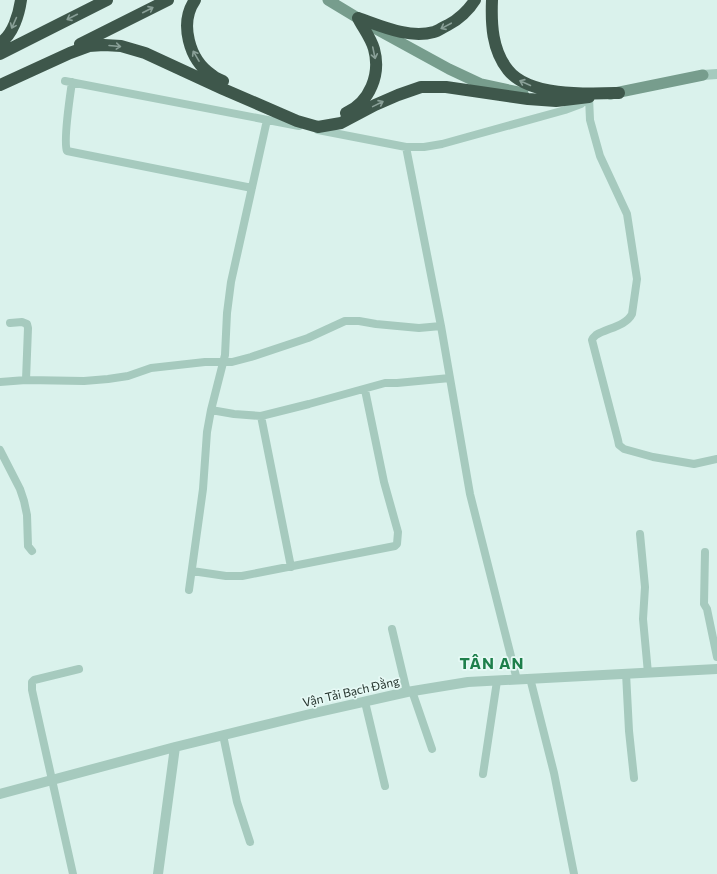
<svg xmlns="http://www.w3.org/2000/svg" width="717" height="874" font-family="Commissioner,sans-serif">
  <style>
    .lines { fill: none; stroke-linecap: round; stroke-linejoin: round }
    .minor { stroke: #a6cabe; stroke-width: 8 }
    .tertiary { stroke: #a6cabe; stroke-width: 10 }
    .secondary { stroke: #779d8d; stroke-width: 11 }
    .motorway { stroke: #3e574b; stroke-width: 12 }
    .oneway { stroke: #8aa098 }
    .labels { text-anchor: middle; stroke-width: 3.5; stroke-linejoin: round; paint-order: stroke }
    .street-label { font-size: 12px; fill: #27362f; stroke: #e6f9f5 }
    .district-label { font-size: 16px; font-weight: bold; letter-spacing: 1px; fill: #1e7f4b; stroke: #e6f9f5 }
  </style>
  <rect width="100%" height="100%" fill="#daf2ec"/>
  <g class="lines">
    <path class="minor" d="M65,81L299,126
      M72,82C70,96 63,141 67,151L252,188
      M589,97L590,120L600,156L627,214L637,279L632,314C626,326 608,328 596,335L593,338L592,340L618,440L619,445L624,449L653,457L694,464L717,459
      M318,130L406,147H424L442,144L565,110L581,104L588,98
      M406,147L441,326L470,494L517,680
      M10,323L22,322L27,324L28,328L26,380
      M0,382L26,380L84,381L108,379L128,376L151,368L205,362H232L251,357L308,338L345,321H359L376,324L419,328L441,326
      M211,410L234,414L261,416L309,404L385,383H397L450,378
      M261,416L291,567
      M0,450L20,489L24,501L27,515L28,546L32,551
      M640,534L645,587L643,619L648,673
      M705,552L704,604L707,609L717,657
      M192,571L226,576H242L395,546L397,544L398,532L384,482L365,390
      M189,590L203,489L207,432L211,410L225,355L227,313L231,282L267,120
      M392,629L407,692
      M626,673L629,731L634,778
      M530,678L554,773L574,874
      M412,691L432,749
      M365,702L385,786
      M223,735L237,802L250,842
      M483,774L497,681
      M73,874L40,726L32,690V682L34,680L79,669"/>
    <path class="tertiary" d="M703,75L717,74
      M0,794L175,747L310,714L407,692L468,682L717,669
      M158,874L175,747"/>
    <path class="secondary" d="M328,0L376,29L449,69L481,84L523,93
      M610,94L703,75"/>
    <path class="motorway" d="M195,0C179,23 189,60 212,75C215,78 219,79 223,81
      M492,0C491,24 492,50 508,70C529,97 588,94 619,93
      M358,18C381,26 409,39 434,32C438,31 443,27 448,25C458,20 469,10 475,0
      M0,43C13,35 19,14 21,0
      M80,44L168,0
      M0,54L107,0
      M0,85L70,53L89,46L104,45L121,46L145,53L223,89L297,121L318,127L341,123L375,105L398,95L421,87H446L528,99L556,101L589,97
      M346,113C370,102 381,74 374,49C371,38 363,28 358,18"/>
  </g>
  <defs><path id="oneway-shaft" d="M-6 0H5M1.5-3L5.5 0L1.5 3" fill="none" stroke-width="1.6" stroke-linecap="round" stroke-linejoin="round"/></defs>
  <g class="oneway">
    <use href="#oneway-shaft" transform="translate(148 10) rotate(-27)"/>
    <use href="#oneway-shaft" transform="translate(72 17) rotate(153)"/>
    <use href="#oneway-shaft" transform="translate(14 23) rotate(114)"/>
    <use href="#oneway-shaft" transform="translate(446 26) rotate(152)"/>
    <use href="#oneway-shaft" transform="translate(115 46) rotate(5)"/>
    <use href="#oneway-shaft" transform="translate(374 53) rotate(78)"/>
    <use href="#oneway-shaft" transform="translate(196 56) rotate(-120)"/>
    <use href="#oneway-shaft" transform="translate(525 83) rotate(-156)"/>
    <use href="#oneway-shaft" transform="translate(378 104) rotate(-26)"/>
  </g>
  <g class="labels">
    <g class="street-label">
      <text transform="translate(351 692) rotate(-13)" y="4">Vận Tải Bạch Đằng</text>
    </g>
    <g class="district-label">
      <text x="492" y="669">TÂN AN</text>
    </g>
  </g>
</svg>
